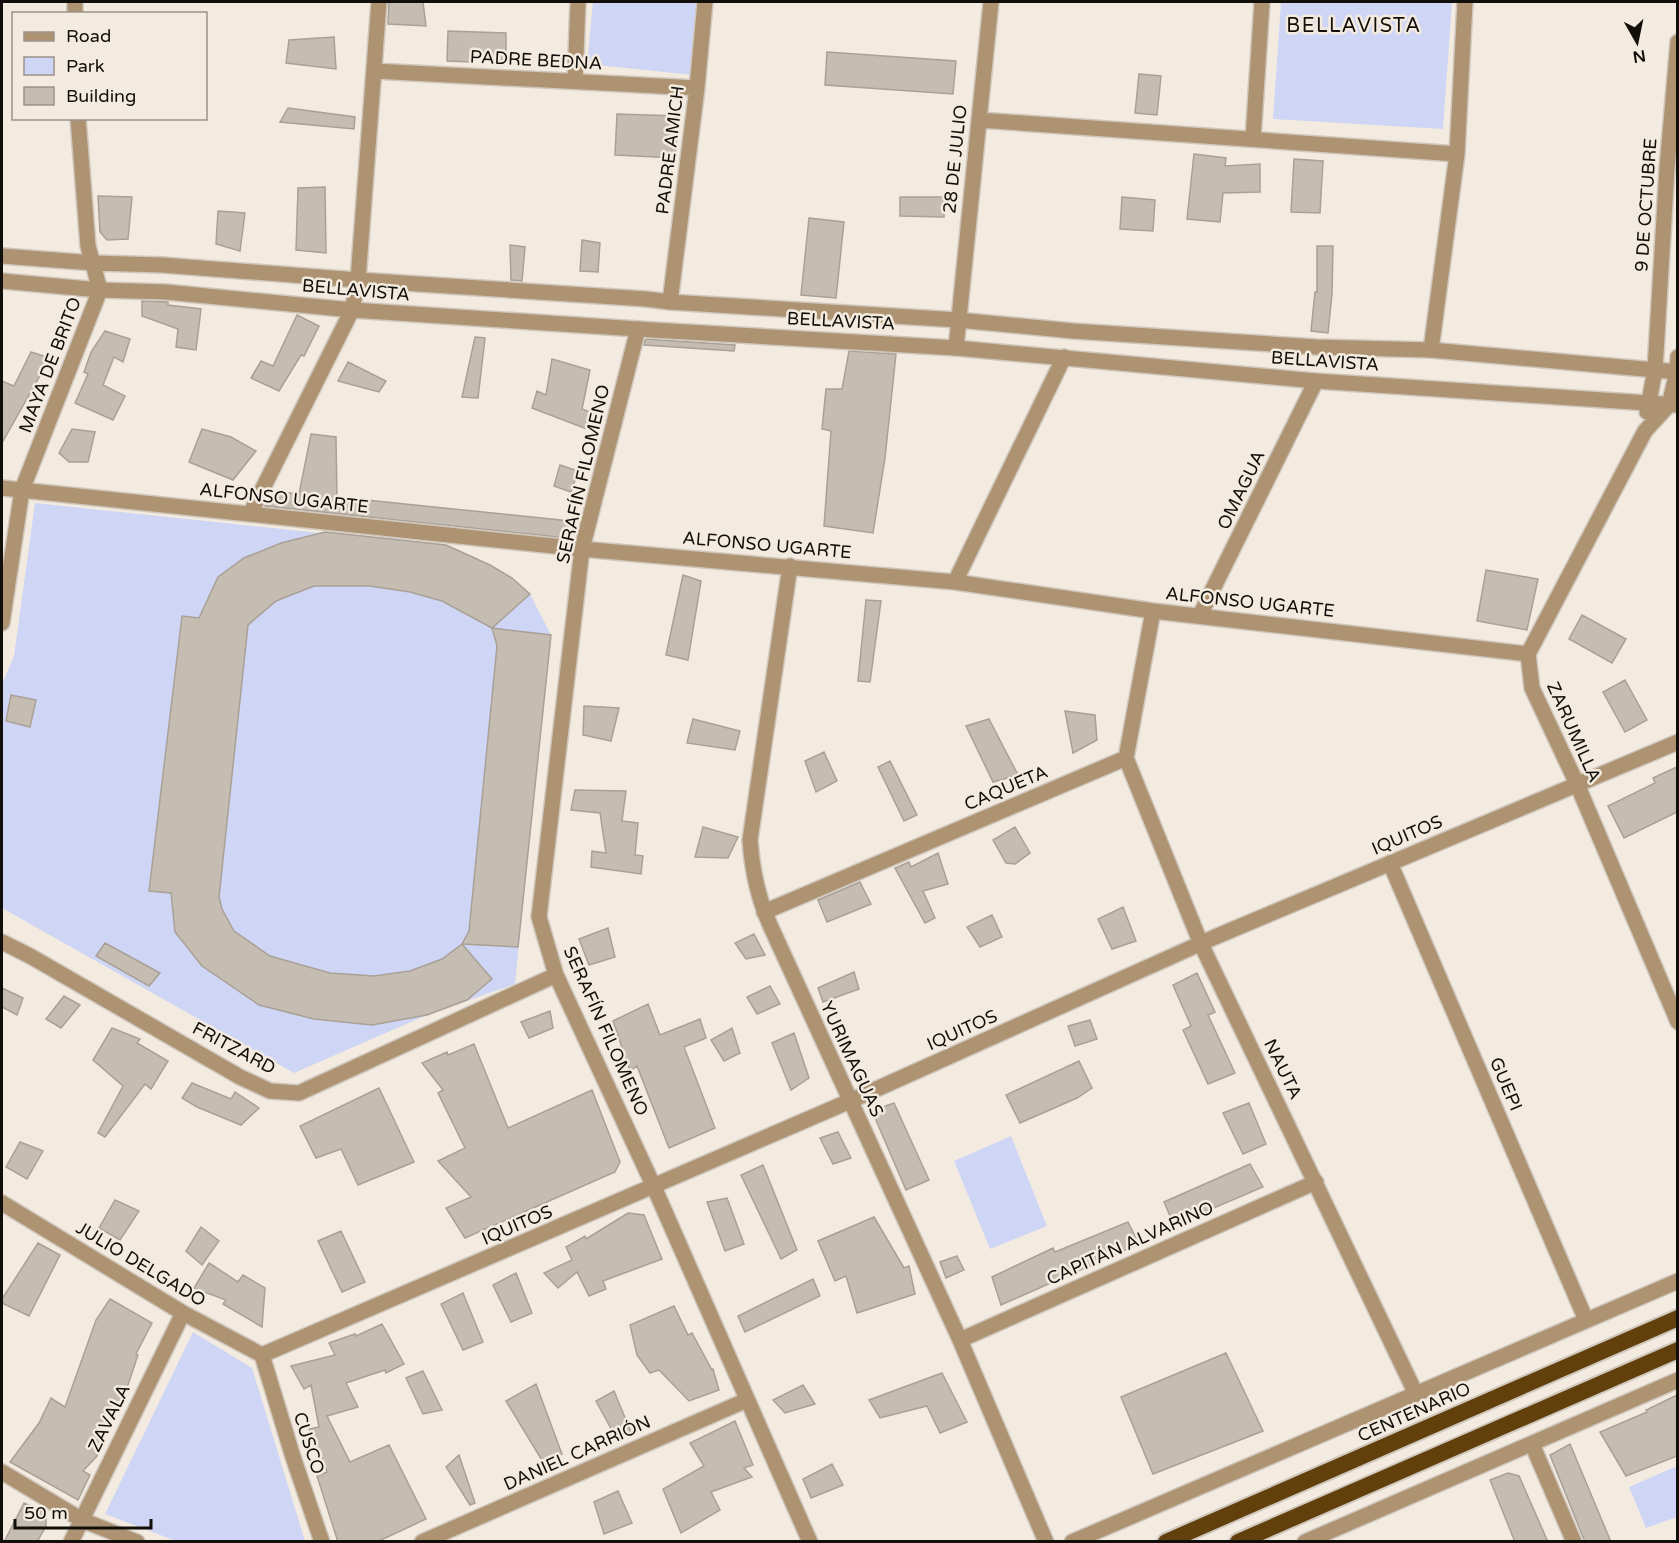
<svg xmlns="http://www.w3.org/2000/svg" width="1679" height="1543" font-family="'Varela Round',sans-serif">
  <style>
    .green { fill: #cfd6f5 }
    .building { fill: #c5bcb2; stroke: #a9a097; stroke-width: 1.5 }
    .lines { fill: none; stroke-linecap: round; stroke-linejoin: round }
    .minor-casing { stroke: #d0c8be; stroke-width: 18 }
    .tertiary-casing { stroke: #d0c8be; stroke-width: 18 }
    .trunk-casing { stroke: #d0c8be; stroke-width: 20 }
    .minor { stroke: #ae9372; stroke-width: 15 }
    .tertiary { stroke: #ae9372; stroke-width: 15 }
    .trunk { stroke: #62400b; stroke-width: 16 }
    .labels { text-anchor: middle; stroke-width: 5; stroke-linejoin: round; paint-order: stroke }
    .street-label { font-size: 18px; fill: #120f0b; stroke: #f4ebe0 }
    .neighbourhood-label { font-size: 20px; letter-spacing: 1.5px; fill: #120f0b; stroke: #f4ebe0 }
  </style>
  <rect width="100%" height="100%" fill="#f4ebe0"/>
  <path class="green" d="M593,2H700L693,75L587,64Z
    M1281,2H1452L1443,129L1273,119Z
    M35,503L320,533L392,538L454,548L490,565L512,578L530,594L551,635L515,984L427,1015L294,1073L2,908V684L14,656Z
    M1011,1136L1047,1226L990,1249L954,1161Z
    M193,1332L252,1368L305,1541H176L105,1514Z
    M1677,1466V1517L1646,1528L1629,1487Z"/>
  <path class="building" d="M389,2H423L426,26L388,24Z
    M448,31L506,33V60L472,58V62L447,61Z
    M334,37L336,69L286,63L289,40Z
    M827,52L956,61L953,94L825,85Z
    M1139,74L1161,76L1157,115L1135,113Z
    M288,108L355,117L354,129L280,122Z
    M617,114L678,116L675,158L615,155Z
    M1194,154L1226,158L1225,166L1260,164V192L1223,193L1220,222L1187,219Z
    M1294,159L1323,161L1320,213L1291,212Z
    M325,187L326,253L296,250L298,188Z
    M98,196L132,197L128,239L107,240L100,232Z
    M900,197H944V217L900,216Z
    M1122,197L1155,200L1153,231L1120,229Z
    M218,211L245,213L240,251L216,244Z
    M809,218L844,222L836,298L801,295Z
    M582,240L600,243L598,272L580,271Z
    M510,245L525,247L522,281L511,280Z
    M1317,246H1333L1332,294L1328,333L1311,331L1315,292H1317Z
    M142,301L168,302V305L201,309L196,350L176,347L178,329L142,316Z
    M297,315L319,326L304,356L301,355L279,391L251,378L261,361L273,366Z
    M105,331L130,339L123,362L114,357L103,385L125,396L113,420L75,403L88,374L84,372L91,352Z
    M475,337L485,338L478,398L462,397Z
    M647,339L735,345L734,351L644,345L645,340Z
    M849,351L896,354L885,458L873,533L824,526L831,431L822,429L826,389H842Z
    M31,352L50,358L2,443V381L14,386Z
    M552,359L590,370L582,409L598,415L592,431L532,408L537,391L546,395Z
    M348,362L386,381L379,392L338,381Z
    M72,429L95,432L88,462H69L59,453Z
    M202,429L231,437L256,451L233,480L189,462Z
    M311,434L336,437L337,497L570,521L566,538L265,506L272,491L299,494Z
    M560,465L578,471L571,492L554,486Z
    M325,532L446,545L490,565L512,578L530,594L492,628L442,601L410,592L370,586H314L276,601L248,625L219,897L222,909L234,931L270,956L330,973L374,976L410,971L442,959L462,944L492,979L467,1000L427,1015L372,1025L314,1019L259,1005L202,966L175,932L171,893L149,891L182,616L199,618L218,577L244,558L281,543Z
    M1486,570L1538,579L1527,630L1477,621Z
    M683,575L701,581L688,660L666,655Z
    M866,600L881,601L870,682L858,681Z
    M1582,615L1626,639L1612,663L1569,639Z
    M492,628L551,635L518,947L462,944L469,931L497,646Z
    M1625,680L1647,720L1625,732L1603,692Z
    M11,695L36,700L30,727L6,721Z
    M584,706L619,708L611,741L583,735Z
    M1065,711L1095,715L1097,740L1073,753Z
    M693,719L740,731L735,750L687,743Z
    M989,719L1018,775L993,782L966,726Z
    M824,752L837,781L816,792L805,761Z
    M890,761L917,815L904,821L878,767Z
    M1677,767V812L1624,838L1608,806L1655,783L1653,778Z
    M575,790L626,791L622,821L638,823L635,855L643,856L641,874L591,867L592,851L606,853L600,813L571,810Z
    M703,827L738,837L728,858L695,857Z
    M1015,827L1030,853L1015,864L1006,863L993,840Z
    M938,853L948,884L923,891L935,918L925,923L895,868L909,862L911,867Z
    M860,882L871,904L827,922L818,900Z
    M1123,907L1136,941L1112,949L1098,919Z
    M992,915L1002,937L980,947L967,927Z
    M608,928L615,957L589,965L579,939Z
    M754,934L765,955L746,959L735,943Z
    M105,943L160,973L149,986L96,956Z
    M854,972L859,989L823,1002L818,988Z
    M1197,973L1215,1012L1208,1015L1235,1073L1208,1084L1183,1030L1191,1026L1173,985Z
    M770,986L780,1004L757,1014L747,997Z
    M2,988L23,998L17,1015L2,1007Z
    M64,996L80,1005L61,1028L46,1019Z
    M648,1004L660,1035L700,1019L706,1038L684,1047L715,1128L669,1148L637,1066L630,1071L613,1021Z
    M550,1011L553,1028L529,1038L521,1022Z
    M1090,1020L1097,1039L1075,1046L1068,1026Z
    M112,1028L140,1039L137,1043L168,1061L151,1089L145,1084L105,1137L98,1133L123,1086L93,1060Z
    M732,1028L740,1053L724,1061L711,1040Z
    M794,1033L809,1078L791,1090L772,1043Z
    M474,1044L508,1128L592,1090L620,1162L615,1172L465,1238L446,1208L471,1197L438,1161L465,1148L438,1093L443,1090L422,1063L447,1052L448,1055Z
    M1079,1061L1092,1088L1077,1098L1020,1123L1006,1095Z
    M192,1083L231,1099L235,1092L259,1108L241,1125L197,1107L182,1098Z
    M379,1088L414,1162L358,1185L341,1149L316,1158L300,1126Z
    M894,1103L929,1180L906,1190L872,1111Z
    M1249,1103L1266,1144L1243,1154L1223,1113Z
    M838,1132L851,1158L833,1164L820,1138Z
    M20,1142L43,1151L27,1179L6,1167Z
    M1250,1164L1263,1187L1174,1225L1164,1202Z
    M763,1165L797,1250L781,1259L741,1175Z
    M727,1198L744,1244L725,1251L707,1202Z
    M115,1200L139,1211L120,1240L99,1228Z
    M628,1213L644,1215L662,1259L603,1281L606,1289L589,1296L577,1272L558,1288L544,1273L572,1260L566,1247L585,1236L586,1239Z
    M874,1217L904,1268L909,1266L915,1294L857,1313L846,1276L835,1281L818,1241Z
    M1128,1222L1139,1244L1001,1305L992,1277L1053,1248L1055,1252Z
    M201,1227L219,1241L202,1265L186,1251Z
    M341,1231L365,1282L342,1292L318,1241Z
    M38,1243L60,1255L29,1316L2,1303V1299Z
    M957,1256L964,1270L946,1278L940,1262Z
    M209,1263L238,1282L243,1275L265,1288L262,1327L223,1304L226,1300L194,1288Z
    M516,1273L532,1313L511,1322L493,1285Z
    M813,1279L820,1296L745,1332L738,1316Z
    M463,1293L483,1342L463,1350L441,1304Z
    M110,1299L152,1323L136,1354L138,1355L123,1400L111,1421L108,1420L97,1456L83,1471L90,1475L78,1500L10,1462L39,1423L51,1398L65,1407L96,1320Z
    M674,1306L688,1335L692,1333L712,1370L713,1369L719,1390L689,1401L659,1370L650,1373L637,1355L630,1325Z
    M382,1324L404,1364L386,1373L385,1370L346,1383L358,1407L327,1416L350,1462L389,1445L426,1519L377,1542H338L317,1476L327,1472L309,1429L319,1427L311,1385L304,1389L291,1366L335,1355L329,1343L355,1334L356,1336Z
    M1226,1353L1263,1431L1153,1474L1121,1397Z
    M423,1371L442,1410L423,1414L406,1378Z
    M942,1373L967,1422L940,1433L927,1406L880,1418L869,1400Z
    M536,1384L562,1454L543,1462L506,1401Z
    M803,1385L815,1404L785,1413L773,1400Z
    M614,1391L631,1432L615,1436L596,1401Z
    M1677,1395V1456L1626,1476L1600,1432L1647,1412L1646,1410Z
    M735,1421L753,1465L744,1468L752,1477L711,1492L720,1510L681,1533L663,1489L704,1466L690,1443Z
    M1570,1444L1611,1542H1585L1550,1455Z
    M459,1455L475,1503L470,1505L446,1467Z
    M832,1464L843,1485L811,1498L803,1479Z
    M1508,1473L1519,1476L1548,1542H1515L1490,1480Z
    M618,1491L632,1523L604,1534L594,1502Z
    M24,1503L46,1513V1526L37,1542H4Z"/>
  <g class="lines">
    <g class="minor-casing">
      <path id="minor" d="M374,71L697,88
        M575,81L578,2
        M979,120L1457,154
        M1253,139L1262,2
        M2,256L94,263
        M2,281L100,290
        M670,302L697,88L705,2
        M638,329L582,549L539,917L556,975L654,1187L810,1542
        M956,348L991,2
        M1431,350L1457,154L1465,2
        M2,488L582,549L955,582L1153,611L1528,654
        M250,514L352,310L358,280L379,2
        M790,566L750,840C752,869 758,898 770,925L960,1340L1046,1542
        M955,582L1064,357
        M1200,615L1316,381
        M1126,758L1201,944L1416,1394
        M1390,863L1586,1320
        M764,912L1126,758L1153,611
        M2,942L30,956L240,1077L270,1091L299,1093L556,975
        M960,1340L1316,1182
        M262,1355L293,1457L322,1542
        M1532,1444L1574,1542
        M2,1472L82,1520L137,1542
        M71,1542L183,1313
        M422,1542L747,1400"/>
    </g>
    <g class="tertiary-casing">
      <path id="tertiary" d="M75,2V14
        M94,263L162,265L358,280L646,299L670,302L958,320L1073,331L1316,347L1431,350L1678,372
        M100,290L166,292L352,310L653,330L956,348L1316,381L1678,405
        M1678,357L1677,372L1669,405L1645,431L1528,654L1532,688L1577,784L1678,1022
        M1647,412L1655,370L1667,168L1678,42
        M2,623L22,490L100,290L88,246L78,118
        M2,1203L183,1313L262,1355L850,1101L1215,937L1678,742
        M1072,1542L1678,1281
        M1305,1542L1678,1380"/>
    </g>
    <g class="trunk-casing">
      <path id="trunk" d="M1166,1542L1678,1318
        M1238,1542L1678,1350"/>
    </g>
    <use href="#minor" class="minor"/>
    <use href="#tertiary" class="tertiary"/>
    <use href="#trunk" class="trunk"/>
  </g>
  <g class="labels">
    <g class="street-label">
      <text transform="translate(536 60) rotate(3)" y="6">PADRE BEDNA</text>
      <text transform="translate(670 150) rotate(-83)" y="6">PADRE AMICH</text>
      <text transform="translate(955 159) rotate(-84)" y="6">28 DE JULIO</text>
      <text transform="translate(1646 205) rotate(-86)" y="6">9 DE OCTUBRE</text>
      <text transform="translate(356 290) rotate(5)" y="6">BELLAVISTA</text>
      <text transform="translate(841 321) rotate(3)" y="6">BELLAVISTA</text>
      <text transform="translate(1325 361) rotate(4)" y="6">BELLAVISTA</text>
      <text transform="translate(50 365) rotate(-69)" y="6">MAYA DE BRITO</text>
      <text transform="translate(583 474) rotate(-77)" y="6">SERAFÍN FILOMENO</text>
      <text transform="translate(1241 490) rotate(-64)" y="6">OMAGUA</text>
      <text transform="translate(284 498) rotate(6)" y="6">ALFONSO UGARTE</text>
      <text transform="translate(767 545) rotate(5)" y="6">ALFONSO UGARTE</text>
      <text transform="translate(1250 602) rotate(6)" y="6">ALFONSO UGARTE</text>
      <text transform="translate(1574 732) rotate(66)" y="6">ZARUMILLA</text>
      <text transform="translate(1006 788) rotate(-23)" y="6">CAQUETA</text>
      <text transform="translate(1407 835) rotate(-23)" y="6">IQUITOS</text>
      <text transform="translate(962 1030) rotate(-24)" y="6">IQUITOS</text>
      <text transform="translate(606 1031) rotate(66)" y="6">SERAFÍN FILOMENO</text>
      <text transform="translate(234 1048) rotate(28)" y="6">FRITZARD</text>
      <text transform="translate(852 1059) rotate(65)" y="6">YURIMAGUAS</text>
      <text transform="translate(1283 1069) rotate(64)" y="6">NAUTA</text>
      <text transform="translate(1506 1084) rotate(67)" y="6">GUEPI</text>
      <text transform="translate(517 1225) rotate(-23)" y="6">IQUITOS</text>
      <text transform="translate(1130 1243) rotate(-24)" y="6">CAPITÁN ALVARINO</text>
      <text transform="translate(141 1264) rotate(31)" y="6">JULIO DELGADO</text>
      <text transform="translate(1414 1412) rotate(-24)" y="6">CENTENARIO</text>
      <text transform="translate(109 1418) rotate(-64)" y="6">ZAVALA</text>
      <text transform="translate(309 1443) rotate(72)" y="6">CUSCO</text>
      <text transform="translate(577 1453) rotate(-24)" y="6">DANIEL CARRIÓN</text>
    </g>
    <g class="neighbourhood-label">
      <text x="1354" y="32">BELLAVISTA</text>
    </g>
  </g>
  <rect width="1679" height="1543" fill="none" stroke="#120f0b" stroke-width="6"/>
  <rect x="12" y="12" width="195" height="108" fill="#f4ebe0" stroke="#9a938b" stroke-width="1.5"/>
  <rect x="24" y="32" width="30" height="9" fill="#ae9372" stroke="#9a938b" stroke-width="1.5"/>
  <text x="66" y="42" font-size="18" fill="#120f0b">Road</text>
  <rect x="24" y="57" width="30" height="18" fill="#cfd6f5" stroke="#9a938b" stroke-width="1.5"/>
  <text x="66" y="72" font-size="18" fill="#120f0b">Park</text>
  <rect x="24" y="87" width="30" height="18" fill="#c5bcb2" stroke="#9a938b" stroke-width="1.5"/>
  <text x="66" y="102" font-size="18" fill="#120f0b">Building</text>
  <g transform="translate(1637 42) rotate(171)" stroke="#f4ebe0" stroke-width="4.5" paint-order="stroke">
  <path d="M0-4.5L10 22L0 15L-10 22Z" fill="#120f0b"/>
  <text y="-9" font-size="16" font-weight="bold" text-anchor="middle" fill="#120f0b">N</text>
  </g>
  <path d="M15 1519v9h136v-9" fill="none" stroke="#120f0b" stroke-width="3"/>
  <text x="24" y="1519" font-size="18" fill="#120f0b" stroke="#f4ebe0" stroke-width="4.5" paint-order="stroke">50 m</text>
</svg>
